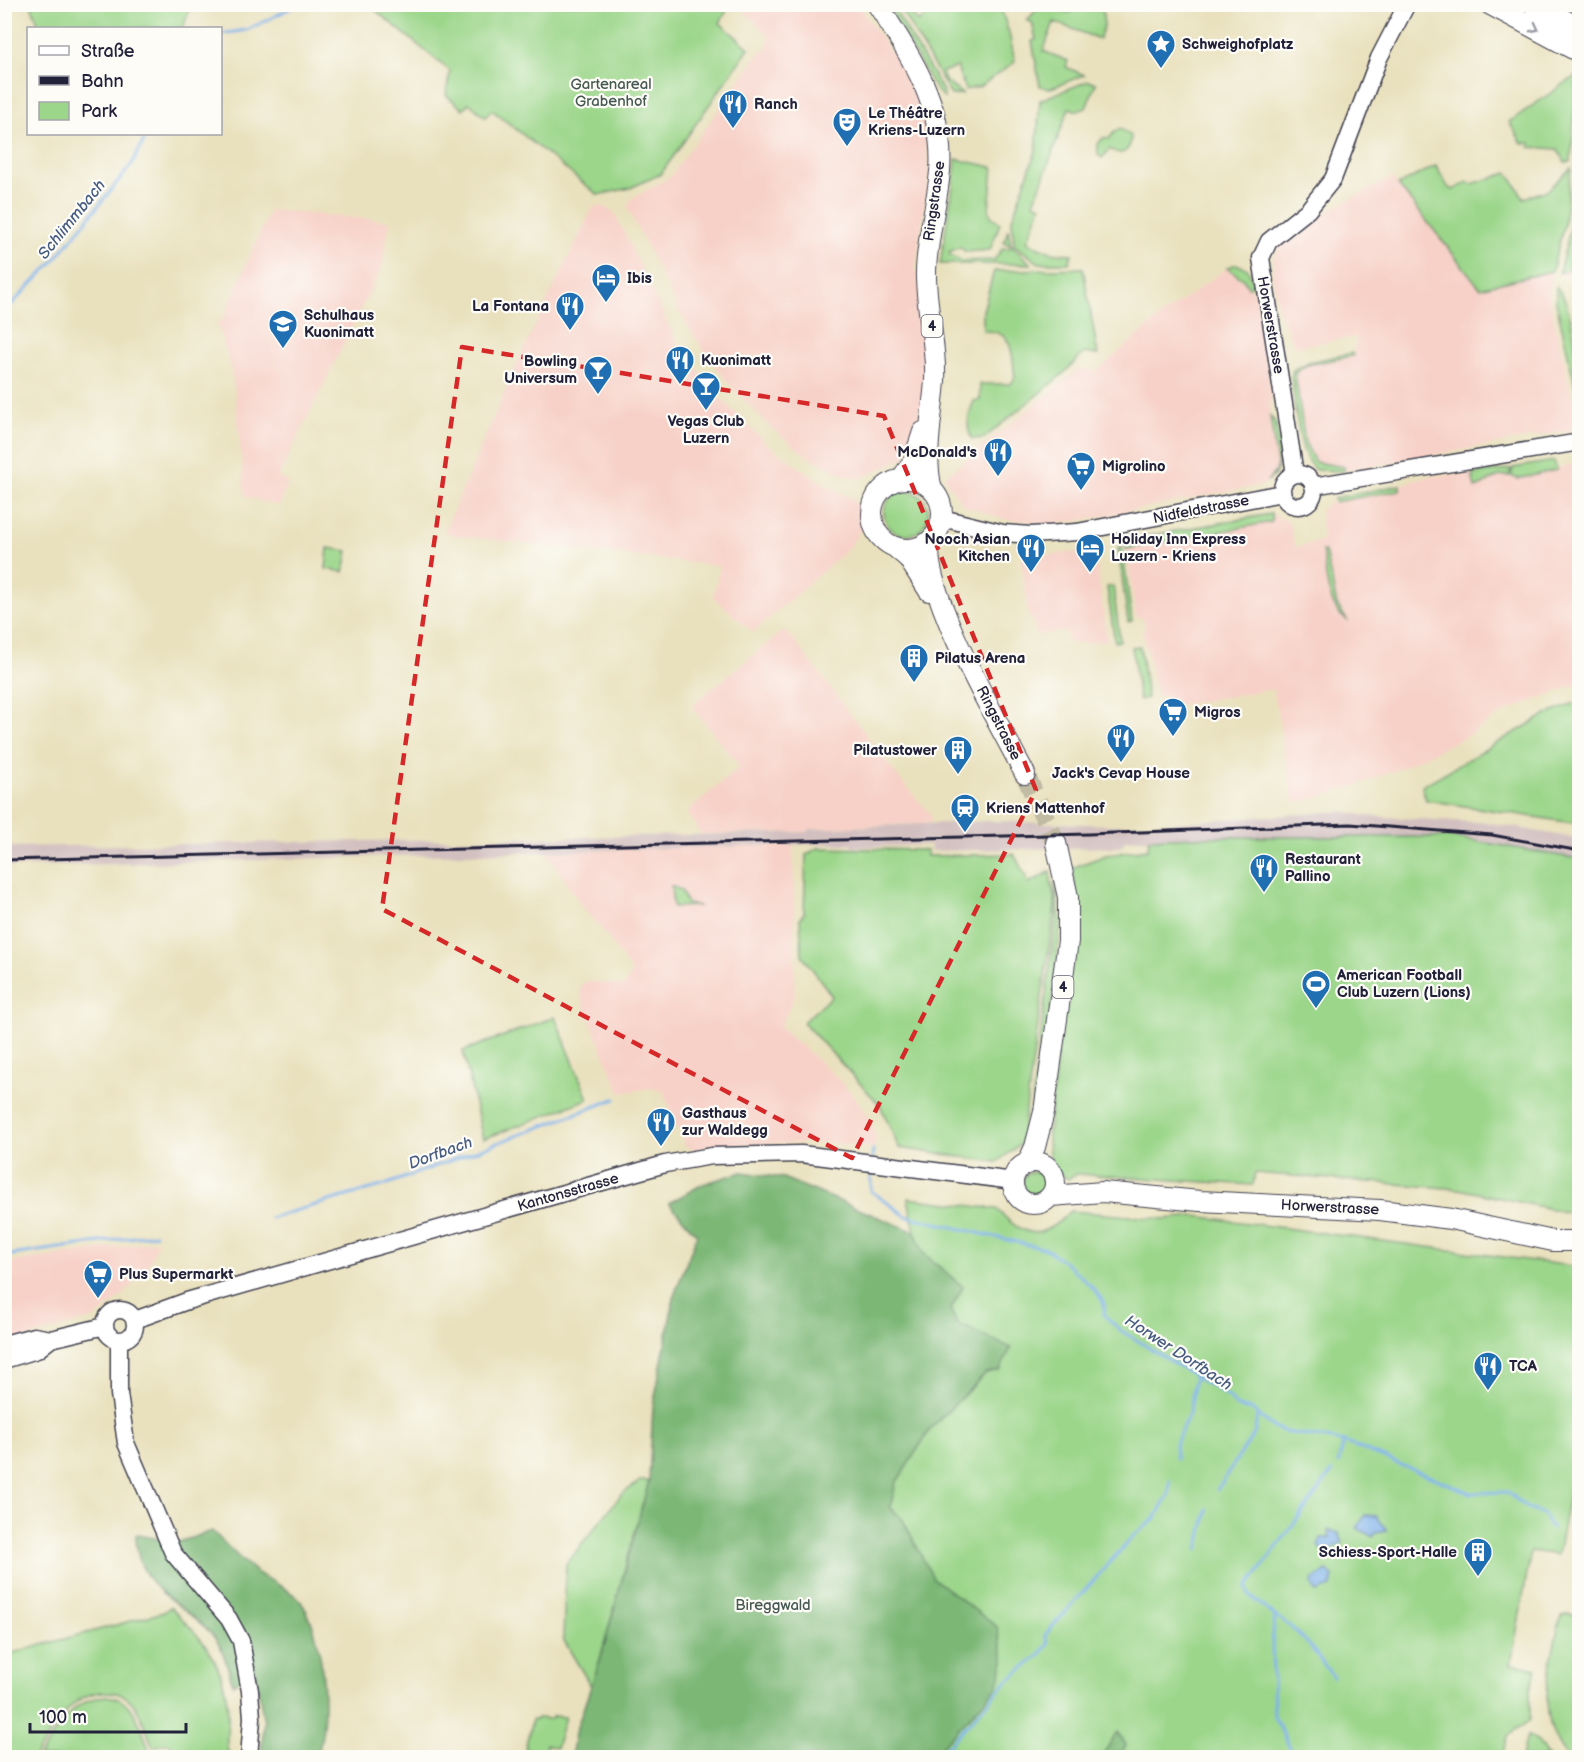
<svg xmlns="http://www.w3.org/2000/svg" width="1584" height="1762" font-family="'Balsamiq Sans',sans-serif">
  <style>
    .built { fill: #f7d1c8 }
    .industrial { fill: #d2bfc0 }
    .green { fill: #9bd68a; stroke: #5e7c62; stroke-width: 1.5 }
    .forest { fill: #7cb776; stroke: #4f6c58; stroke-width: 1.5 }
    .water { fill: #7bb0e9; stroke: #4e6992; stroke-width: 1.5 }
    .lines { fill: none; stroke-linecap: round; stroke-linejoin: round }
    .stream { stroke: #7bb0e9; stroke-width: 3 }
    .primary-tunnel { stroke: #c1bba3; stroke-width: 20; stroke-dasharray: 20 10; stroke-linecap: butt }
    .secondary-casing { stroke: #403f4e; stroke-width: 19 }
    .primary-casing { stroke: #403f4e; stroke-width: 22 }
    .highway-casing { stroke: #403f4e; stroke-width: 23 }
    .secondary { stroke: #fff; stroke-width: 16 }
    .primary { stroke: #fff; stroke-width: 20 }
    .highway { stroke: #fff; stroke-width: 21 }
    .rail { stroke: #22223b; stroke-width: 3 }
    .oneway { stroke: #9c9ca7 }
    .marked { fill: none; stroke: #d62828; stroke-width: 4.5; stroke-dasharray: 12 8; stroke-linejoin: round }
    .labels { text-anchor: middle; stroke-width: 4.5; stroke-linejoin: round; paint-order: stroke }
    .shield { fill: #fdfcf7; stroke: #646373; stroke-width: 1.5 }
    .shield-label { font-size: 14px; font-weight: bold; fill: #22223b }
    .poi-label { font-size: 15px; font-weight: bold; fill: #22223b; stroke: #fdfcf7; text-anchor: start }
    .park-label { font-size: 15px; fill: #465853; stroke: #fdfcf7 }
    .street-label { font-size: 15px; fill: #22223b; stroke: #fdfcf7 }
    .water-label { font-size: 16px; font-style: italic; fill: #465b81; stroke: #fdfcf7 }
  </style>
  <rect width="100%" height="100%" fill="#fdfcf7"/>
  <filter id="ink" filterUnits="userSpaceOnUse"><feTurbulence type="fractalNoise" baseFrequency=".0167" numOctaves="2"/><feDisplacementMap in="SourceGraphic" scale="12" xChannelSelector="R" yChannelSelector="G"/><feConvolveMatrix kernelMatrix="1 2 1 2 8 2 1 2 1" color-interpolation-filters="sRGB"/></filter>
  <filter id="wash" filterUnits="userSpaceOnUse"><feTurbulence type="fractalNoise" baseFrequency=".008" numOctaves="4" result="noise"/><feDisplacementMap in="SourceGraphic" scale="24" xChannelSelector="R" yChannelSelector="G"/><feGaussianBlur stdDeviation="1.35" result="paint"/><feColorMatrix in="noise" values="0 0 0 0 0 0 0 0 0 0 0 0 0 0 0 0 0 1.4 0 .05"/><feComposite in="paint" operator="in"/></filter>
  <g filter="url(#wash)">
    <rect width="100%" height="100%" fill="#e9e1bd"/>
    <path class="built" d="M738,5H858L912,82L924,122L929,173L915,271H918L928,356L923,408H921L905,457L860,479L842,474L806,455L770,427L730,385L704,351L681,315L627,207L633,198L670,177L760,52L765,51L770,37Z
      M1392,178L1480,288L1552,271L1549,296L1579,429L1344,471V467L1315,462L1305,442L1295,373L1307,365L1353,356L1356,337L1295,347L1282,317L1280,318L1272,276L1274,257L1283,241L1311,219Z
      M602,206L614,212L677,342L718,396L769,446L811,476L852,499L861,510L862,528L847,550L753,632L713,597L720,566L459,536L444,532L519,359L593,207Z
      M270,210L390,221L382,266L278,477L288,483L279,506L245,496L235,391L230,365L217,322L222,321Z
      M1579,228V313L1578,286L1559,273L1567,271Z
      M1227,268L1256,293L1272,394L1269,417L1277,464L1276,471L1265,484L1083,520L1048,524L1003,519L963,505L944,477L1079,369L1097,371L1160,317Z
      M1579,462V683L1505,712L1467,736L1401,768L1352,787L1302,802H1294L1273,689L1167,707L1165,696H1157L1142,630L1145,629L1143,619L1136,616L1126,549L1271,522V514L1289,522L1295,548L1323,540L1320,517L1321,509L1329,503L1400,490V485L1431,476L1472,474L1475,488L1482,486L1499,475L1518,479Z
      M1095,550L1107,641L1069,644L1066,631L1036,635L1033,619L1029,618L1021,558Z
      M782,632L790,635L898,777L931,815V823L810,829L809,832L701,834L687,812L740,767L693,708V704Z
      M793,845L795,994L780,1028L825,1066L855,1097L870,1120L876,1140L873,1148L831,1143L743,1144L693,1150L685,1146L663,1091L651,1088L620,1093L583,1004L580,988L586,981L624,986L632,972L604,932L581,905L547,852Z
      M158,1241L149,1263L123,1295L95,1318L5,1344V1263Z"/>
    <path class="industrial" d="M1343,811L1367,816L1491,823L1579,839L1580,859L1451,837H1194L1124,840V845L1119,847L931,851L930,845L852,847L851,844H822L5,867L4,847L644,836L809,832V829L991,821L1112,825L1185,822Z"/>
    <path class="green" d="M31,5V4L191,5L183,28H40Z
      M369,5H725L726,12L720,23L749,48L661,174L630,188L598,195L492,110L485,117L469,103L463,109L446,95L450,71Z
      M887,5H892L943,91L944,98L935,89Z
      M898,5H905L918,22L938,5H1000L1009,33L1015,62L979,87L965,90L957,67L942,72L945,81L962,94L951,95Z
      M1040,5H1048L1069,13L1082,5H1102L1104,26L1099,39L1054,22L1043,51L1068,61L1066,67L1084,75L1049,89L1040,86L1032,41L1036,40L1032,22L1027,21Z
      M1577,75L1571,162H1565L1557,149L1529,147L1531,143H1522L1509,122Z
      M1088,81L1096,83L1086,108L1078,111L1069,108L1034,203L1041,206L1027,242L1053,253L1072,254L1069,263H1039L1014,245L1012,219L1036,151L1040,100Z
      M1121,129L1131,136C1131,150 1123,158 1110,149L1102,158L1098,155V144L1103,138L1109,139L1115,131Z
      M1579,135V228L1567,271L1559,273L1570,229Z
      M956,159L993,167L989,210L991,216L1000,223L990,250L966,252L960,247L949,252L950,255L962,261L994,260L1003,248L1009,249L1010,245L1004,243L1008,229L1011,245L1031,264H940C945,228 953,195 956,159Z
      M1436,166L1448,187L1453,190L1468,182L1472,184L1508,173L1524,198L1548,190L1571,168L1564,225L1552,271L1480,288L1398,185Z
      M1236,264L1248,269L1254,286L1248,287L1243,279L1227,268Z
      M1083,268L1098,355L1084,353L1063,374L984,438L972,439C965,427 969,412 974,401L980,400V384H1011L1015,377C1011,351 1015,331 983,331V311L994,271Z
      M1556,287C1575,302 1580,379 1579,403L1556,302Z
      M1352,353L1353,356L1307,365L1295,373L1305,442L1315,462L1344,467V471L1316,470C1298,459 1295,400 1291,378L1293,370L1309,362Z
      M1270,416L1276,423C1278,440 1286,473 1267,481L1276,471L1277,464Z
      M1554,461L1557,470L1518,479L1511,476L1513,468Z
      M1511,469L1509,476C1493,474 1488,485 1475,488L1472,474Z
      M1400,485V490L1335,502L1334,498Z
      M884 513a22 22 0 1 1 44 0a22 22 0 1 1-44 0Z
      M1271,514L1272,522L1126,549V540Z
      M1118,547H1122L1132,621L1128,622Z
      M328,548L348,551L344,572L326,569Z
      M1322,551H1325L1337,605L1347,620C1327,610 1326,571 1322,551Z
      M1113,586L1120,641L1115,642L1107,587Z
      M1140,646L1147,698L1139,700L1132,647Z
      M1579,701V824L1426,800L1422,786L1540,718Z
      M1194,837H1451L1579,859V1215L1459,1189L1255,1173L1253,1185L1076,1174L1068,1179C1049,1171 1048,1153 1048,1134L1076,894L1072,868L1106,855L1148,849L1149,839Z
      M817,848L927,850V856L1014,854L1029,883L1050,872L1055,905L1021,1144L997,1162L899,1148L880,1105L803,1022L832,996L802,955L800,918L804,913L806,855Z
      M1055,879L1061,924L1035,1138L1027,1142L1056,916Z
      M671,886L681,890L687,904L700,906L673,907Z
      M555,1017L588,1099L483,1139L463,1051Z
      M1022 1184a12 12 0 1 1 24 0a12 12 0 1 1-24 0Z
      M908,1198L997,1209C1024,1239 1042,1241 1070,1211L1165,1219L1195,1216L1579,1267L1580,1403L1574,1432L1579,1439L1558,1555L1531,1551L1511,1664L1537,1669L1530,1689V1720L1508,1736L1502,1757H1119L1125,1745L1118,1733L1101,1757H932L997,1687V1627L932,1578L903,1520L890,1507L896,1483L931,1428L986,1373L1000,1369L956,1323L951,1309L963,1287L924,1254L915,1232Z
      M640,1481H649L592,1688L563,1639L566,1564L621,1495Z
      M170,1607C205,1640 225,1664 228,1713C229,1726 223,1747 231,1757H175L172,1746L168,1743L153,1747C147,1733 143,1717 134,1705C127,1695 117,1692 106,1692C69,1692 53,1730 35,1757H5V1655L164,1612Z
      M1568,1614L1579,1616V1757H1567C1533,1717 1551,1663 1561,1616Z
      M106,1696C135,1698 140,1726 149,1749L139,1757H39C56,1731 70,1699 106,1696Z
      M554,1716L565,1717L556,1748L546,1744L545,1757L536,1751L525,1749L532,1720H536L537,1718L551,1719Z
      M1527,1735L1538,1742L1548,1757H1522Z"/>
    <path class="forest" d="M742,1172L783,1178L915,1232L924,1254L963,1287L951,1309L956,1323L1011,1348L1000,1370L986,1373L931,1428L896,1483L890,1507L903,1520L933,1578L997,1627L1004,1661L997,1687L932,1757L571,1758L575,1733L601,1657L649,1481L653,1407L675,1293L697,1235L669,1203L703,1184Z
      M212,1531C226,1544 240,1560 255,1571C267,1580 294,1591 301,1602C325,1636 330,1719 317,1757H261L264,1721L254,1669L233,1685C228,1669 224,1650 214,1637C183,1600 136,1593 136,1535L179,1542Z
      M1118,1732L1126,1745L1119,1757H1101Z"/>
    <path class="water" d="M1365,1515L1377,1516L1387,1531L1375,1533L1373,1537L1357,1528Z
      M1328,1530L1339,1533L1343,1543L1325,1552L1318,1546L1321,1538H1330Z
      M1327,1571L1333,1576L1331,1587L1316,1592L1312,1585L1313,1579Z"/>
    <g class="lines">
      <path class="stream" d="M220,34L247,30L299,4
        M4,312L53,262L132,164L147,134
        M872,1158L873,1150
        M871,1168V1191L906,1216L1046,1249C1059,1257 1101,1291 1104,1305C1105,1308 1104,1311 1104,1315L1120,1330L1229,1397L1237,1407L1252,1410L1273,1427L1286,1432L1344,1442L1471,1493L1508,1492L1528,1509L1543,1514L1552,1529
        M270,1218L385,1185L615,1099
        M4,1256L155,1234
        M1176,1458L1175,1445L1190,1411L1195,1375
        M1338,1463L1344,1442
        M1217,1490L1255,1432L1257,1414
        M1198,1550L1207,1510
        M1257,1574L1332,1472
        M1255,1576L1247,1587L1249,1595L1275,1616L1272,1642L1274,1716L1295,1758
        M1275,1616C1301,1631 1316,1653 1333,1677
        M946,1758V1748L1007,1681L1040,1655L1048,1644L1045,1635L1135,1534L1155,1519L1169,1494L1170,1481"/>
    </g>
  </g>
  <g filter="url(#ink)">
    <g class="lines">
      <path class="primary-tunnel" d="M1025,774L1056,843"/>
      <g class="secondary-casing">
        <path id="secondary" d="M1282 490a16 16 0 1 1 32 0a16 16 0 1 1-32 0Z
          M1295,474L1261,258L1269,241L1308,210L1333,179L1379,58L1407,4
          M1313,486L1580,442
          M942,518L1003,533L1031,535L1077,532L1282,493
          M105 1325a15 15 0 1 1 30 0a15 15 0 1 1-30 0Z
          M135,1320L187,1301L665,1164L712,1156L801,1154L1014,1181
          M119,1341V1394L126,1443L173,1553L229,1619L241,1641L250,1691L252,1718L249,1758
          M4,1344L34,1336L51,1339
          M4,1360L37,1350L51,1339L105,1326"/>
      </g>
      <g class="primary-casing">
        <path id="primary" d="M877,4C911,55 945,108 940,171C937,205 927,237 926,271C925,307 937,343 935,380C933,413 923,456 932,489
          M872 514a35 35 0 1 1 70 0a35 35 0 1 1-70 0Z
          M901,479L913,462L923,432
          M930,541C920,590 1000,725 1025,774
          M896,548L908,558L929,591
          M1013 1183a21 21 0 1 1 42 0a21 21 0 1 1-42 0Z
          M1027,1164L1035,1147L1044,1112L1068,941V897L1056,843
          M1051,1196L1103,1192L1200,1201L1380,1210L1451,1219L1553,1241H1580"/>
      </g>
      <g class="highway-casing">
        <path id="highway" d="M1490,4L1580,52
          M1534,4L1580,29"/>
      </g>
      <use href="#secondary" class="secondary"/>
      <use href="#primary" class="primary"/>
      <use href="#highway" class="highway"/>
      <path class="rail" d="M4,860L1088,834L1350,824L1492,835L1580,851"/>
    </g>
    <defs><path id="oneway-chevron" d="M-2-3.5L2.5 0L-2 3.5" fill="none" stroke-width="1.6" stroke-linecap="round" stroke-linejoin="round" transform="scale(1.5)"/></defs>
    <use class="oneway" href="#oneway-chevron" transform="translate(1535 28) rotate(28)"/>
  </g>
  <path class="marked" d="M462,347L884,416L1036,790L852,1158L382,909Z"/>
  <defs>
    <g id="sight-pin" transform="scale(1.5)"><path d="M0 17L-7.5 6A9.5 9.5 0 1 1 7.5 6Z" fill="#1f6fb2" stroke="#fdfcf7"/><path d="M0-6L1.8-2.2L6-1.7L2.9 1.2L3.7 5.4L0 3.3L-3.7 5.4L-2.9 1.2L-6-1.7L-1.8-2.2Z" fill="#fff"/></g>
    <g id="restaurant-pin" transform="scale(1.5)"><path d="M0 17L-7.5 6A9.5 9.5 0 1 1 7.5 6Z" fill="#1f6fb2" stroke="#fdfcf7"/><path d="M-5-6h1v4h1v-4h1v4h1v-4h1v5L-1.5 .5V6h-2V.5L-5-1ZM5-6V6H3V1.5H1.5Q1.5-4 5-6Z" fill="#fff"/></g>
    <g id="theatre-pin" transform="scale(1.5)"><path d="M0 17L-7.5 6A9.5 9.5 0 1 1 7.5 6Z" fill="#1f6fb2" stroke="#fdfcf7"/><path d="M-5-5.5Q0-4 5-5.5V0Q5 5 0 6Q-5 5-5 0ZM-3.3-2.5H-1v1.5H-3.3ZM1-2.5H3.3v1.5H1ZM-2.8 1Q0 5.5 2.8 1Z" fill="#fff"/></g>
    <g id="hotel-pin" transform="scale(1.5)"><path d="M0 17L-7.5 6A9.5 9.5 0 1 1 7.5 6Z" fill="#1f6fb2" stroke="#fdfcf7"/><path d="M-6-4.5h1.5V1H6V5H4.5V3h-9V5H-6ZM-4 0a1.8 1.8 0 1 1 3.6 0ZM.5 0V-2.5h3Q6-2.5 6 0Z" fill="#fff"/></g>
    <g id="school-pin" transform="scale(1.5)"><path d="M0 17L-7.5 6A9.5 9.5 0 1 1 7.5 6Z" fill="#1f6fb2" stroke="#fdfcf7"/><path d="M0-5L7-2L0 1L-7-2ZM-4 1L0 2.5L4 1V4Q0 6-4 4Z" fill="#fff"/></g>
    <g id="bar-pin" transform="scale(1.5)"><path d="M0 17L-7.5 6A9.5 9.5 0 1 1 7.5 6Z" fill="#1f6fb2" stroke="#fdfcf7"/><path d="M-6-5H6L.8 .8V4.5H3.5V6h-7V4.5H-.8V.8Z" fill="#fff"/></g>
    <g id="supermarket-pin" transform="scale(1.5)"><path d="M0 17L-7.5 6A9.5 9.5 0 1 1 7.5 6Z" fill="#1f6fb2" stroke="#fdfcf7"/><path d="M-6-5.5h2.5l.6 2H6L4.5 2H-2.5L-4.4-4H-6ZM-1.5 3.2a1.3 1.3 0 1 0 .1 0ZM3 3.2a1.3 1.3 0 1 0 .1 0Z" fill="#fff"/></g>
    <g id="building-pin" transform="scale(1.5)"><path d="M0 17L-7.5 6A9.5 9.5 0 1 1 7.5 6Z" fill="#1f6fb2" stroke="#fdfcf7"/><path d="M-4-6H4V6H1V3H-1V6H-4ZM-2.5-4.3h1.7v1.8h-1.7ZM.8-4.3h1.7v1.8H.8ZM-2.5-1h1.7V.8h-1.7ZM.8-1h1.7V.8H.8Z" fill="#fff"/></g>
    <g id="station-pin" transform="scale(1.5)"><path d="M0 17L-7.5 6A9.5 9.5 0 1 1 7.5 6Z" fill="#1f6fb2" stroke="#fdfcf7"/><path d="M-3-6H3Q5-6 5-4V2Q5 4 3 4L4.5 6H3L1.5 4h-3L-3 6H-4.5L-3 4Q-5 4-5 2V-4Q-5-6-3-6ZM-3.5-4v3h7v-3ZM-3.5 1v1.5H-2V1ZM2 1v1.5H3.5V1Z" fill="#fff"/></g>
    <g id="stadium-pin" transform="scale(1.5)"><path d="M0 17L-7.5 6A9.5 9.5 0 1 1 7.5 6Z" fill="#1f6fb2" stroke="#fdfcf7"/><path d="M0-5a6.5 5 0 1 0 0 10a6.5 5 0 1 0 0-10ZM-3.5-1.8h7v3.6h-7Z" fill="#fff"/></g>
  </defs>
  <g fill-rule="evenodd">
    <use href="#sight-pin" x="1161" y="44"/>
    <use href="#restaurant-pin" x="733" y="104"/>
    <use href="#theatre-pin" x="847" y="122"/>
    <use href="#hotel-pin" x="606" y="278"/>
    <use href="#restaurant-pin" x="570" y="306"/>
    <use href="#school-pin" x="283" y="324"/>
    <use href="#restaurant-pin" x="680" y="360"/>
    <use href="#bar-pin" x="598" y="370"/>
    <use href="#bar-pin" x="706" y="386"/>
    <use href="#restaurant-pin" x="998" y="452"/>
    <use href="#supermarket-pin" x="1081" y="466"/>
    <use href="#restaurant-pin" x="1031" y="548"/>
    <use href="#hotel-pin" x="1090" y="548"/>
    <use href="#building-pin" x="914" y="658"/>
    <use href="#supermarket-pin" x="1173" y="712"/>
    <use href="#restaurant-pin" x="1121" y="738"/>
    <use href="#building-pin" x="958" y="750"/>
    <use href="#station-pin" x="965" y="808"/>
    <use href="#restaurant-pin" x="1264" y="868"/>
    <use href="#stadium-pin" x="1316" y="984"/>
    <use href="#restaurant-pin" x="661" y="1122"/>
    <use href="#supermarket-pin" x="98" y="1274"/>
    <use href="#restaurant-pin" x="1488" y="1366"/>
    <use href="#building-pin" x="1478" y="1552"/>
  </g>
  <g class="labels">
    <g class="shield">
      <rect x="921.5" y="315" width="21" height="22" rx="4.5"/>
      <rect x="1052.5" y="976" width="21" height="22" rx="4.5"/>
    </g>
    <g class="shield-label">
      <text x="932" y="331">4</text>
      <text x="1063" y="992">4</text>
    </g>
    <g class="poi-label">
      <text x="1182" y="49">Schweighofplatz</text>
      <text x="754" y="109">Ranch</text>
      <text x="868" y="118">Le Théâtre<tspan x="868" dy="17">Kriens-Luzern</tspan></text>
      <text x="627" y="283">Ibis</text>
      <text x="549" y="311" text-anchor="end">La Fontana</text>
      <text x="304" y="320">Schulhaus<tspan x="304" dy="17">Kuonimatt</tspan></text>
      <text x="701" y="365">Kuonimatt</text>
      <text x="577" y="366" text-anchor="end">Bowling<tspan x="577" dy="17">Universum</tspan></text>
      <text x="706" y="426" text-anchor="middle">Vegas Club<tspan x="706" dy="17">Luzern</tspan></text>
      <text x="977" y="457" text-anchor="end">McDonald's</text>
      <text x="1102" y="471">Migrolino</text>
      <text x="1010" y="544" text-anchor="end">Nooch Asian<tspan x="1010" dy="17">Kitchen</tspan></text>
      <text x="1111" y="544">Holiday Inn Express<tspan x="1111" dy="17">Luzern - Kriens</tspan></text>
      <text x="935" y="663">Pilatus Arena</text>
      <text x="1194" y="717">Migros</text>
      <text x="937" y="755" text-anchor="end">Pilatustower</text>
      <text x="1121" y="778" text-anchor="middle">Jack's Cevap House</text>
      <text x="986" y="813">Kriens Mattenhof</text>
      <text x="1285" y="864">Restaurant<tspan x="1285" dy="17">Pallino</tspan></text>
      <text x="1337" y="980">American Football<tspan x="1337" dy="17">Club Luzern (Lions)</tspan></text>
      <text x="682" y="1118">Gasthaus<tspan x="682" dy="17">zur Waldegg</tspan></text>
      <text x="119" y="1279">Plus Supermarkt</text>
      <text x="1509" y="1371">TCA</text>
      <text x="1457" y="1557" text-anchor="end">Schiess-Sport-Halle</text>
    </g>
    <g class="park-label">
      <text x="611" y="89">Gartenareal<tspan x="611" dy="17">Grabenhof</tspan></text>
      <text x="773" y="1610">Bireggwald</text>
    </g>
    <g class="street-label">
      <text transform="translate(934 201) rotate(-82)" y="5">Ringstrasse</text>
      <text transform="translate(1271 325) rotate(80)" y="5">Horwerstrasse</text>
      <text transform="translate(1201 509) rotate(-11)" y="5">Nidfeldstrasse</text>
      <text transform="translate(999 723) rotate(63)" y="5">Ringstrasse</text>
      <text transform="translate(568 1192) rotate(-16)" y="5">Kantonsstrasse</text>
      <text transform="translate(1330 1207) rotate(3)" y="5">Horwerstrasse</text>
    </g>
    <g class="water-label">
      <text transform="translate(71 219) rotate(-51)" y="6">Schlimmbach</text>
      <text transform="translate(440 1152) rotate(-20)" y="6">Dorfbach</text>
      <text transform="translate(1179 1352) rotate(33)" y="6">Horwer Dorfbach</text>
    </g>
  </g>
  <rect width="1584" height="1762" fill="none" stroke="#fdfcf7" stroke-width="24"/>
  <rect x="27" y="27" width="195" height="108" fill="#fdfcf7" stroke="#a5a5ac" stroke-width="1.5"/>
  <rect x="39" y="46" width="30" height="9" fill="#ffffff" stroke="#a5a5ac" stroke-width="1.5"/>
  <text x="81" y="57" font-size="18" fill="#22223b">Straße</text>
  <rect x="39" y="76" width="30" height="9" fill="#22223b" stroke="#a5a5ac" stroke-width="1.5"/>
  <text x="81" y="87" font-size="18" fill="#22223b">Bahn</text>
  <rect x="39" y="102" width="30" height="18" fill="#9bd68a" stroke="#a5a5ac" stroke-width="1.5"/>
  <text x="81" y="117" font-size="18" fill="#22223b">Park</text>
  <path d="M30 1723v9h156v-9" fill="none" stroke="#22223b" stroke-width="3"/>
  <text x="39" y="1723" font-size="18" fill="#22223b" stroke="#fdfcf7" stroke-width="4.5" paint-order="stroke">100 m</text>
</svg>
